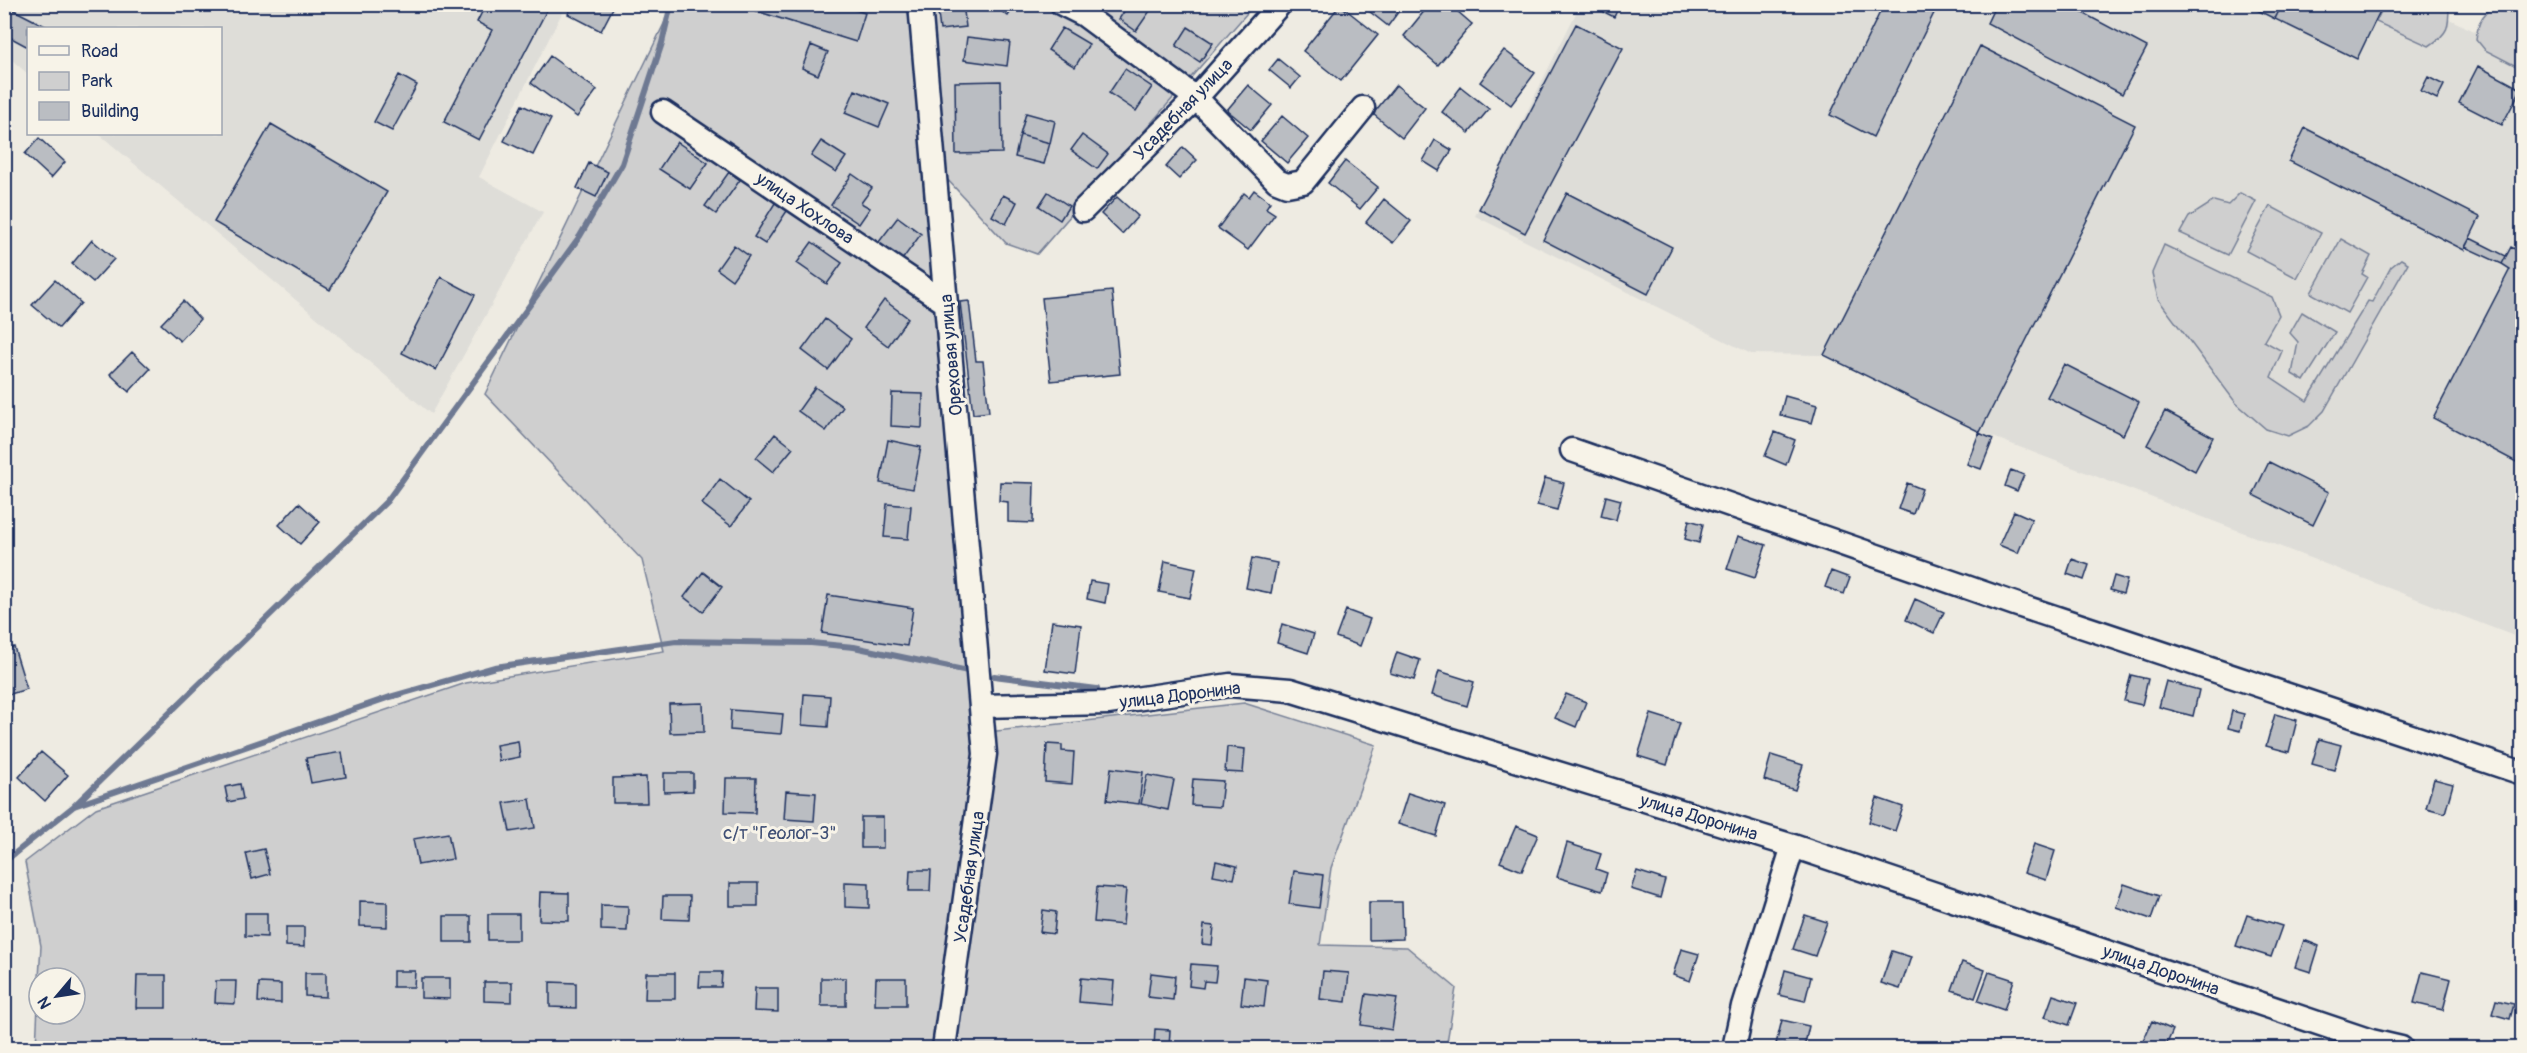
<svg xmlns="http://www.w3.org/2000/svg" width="2527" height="1053" font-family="Pangolin,sans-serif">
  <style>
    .built { fill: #deddd8 }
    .green { fill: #cfcfcf; stroke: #757f96; stroke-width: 1.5 }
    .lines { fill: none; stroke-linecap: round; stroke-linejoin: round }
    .stream { stroke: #6e7992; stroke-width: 6 }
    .building { fill: #babdc2; stroke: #1b2f5e; stroke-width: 1.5 }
    .minor-casing { stroke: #1b2f5e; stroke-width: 27 }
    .minor { stroke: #f7f3e8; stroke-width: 22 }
    .labels { text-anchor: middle; stroke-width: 6; stroke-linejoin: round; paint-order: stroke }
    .street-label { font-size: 18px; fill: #1b2f5e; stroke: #f7f3e8 }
    .park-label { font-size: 18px; fill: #3f4f75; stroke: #f7f3e8 }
  </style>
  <rect width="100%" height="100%" fill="#eeebe2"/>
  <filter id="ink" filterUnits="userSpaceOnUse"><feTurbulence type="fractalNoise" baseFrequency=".0167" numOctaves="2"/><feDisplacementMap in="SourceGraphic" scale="12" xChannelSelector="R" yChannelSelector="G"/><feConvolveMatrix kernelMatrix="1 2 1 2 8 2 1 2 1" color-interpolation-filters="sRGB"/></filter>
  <g filter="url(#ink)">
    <path class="built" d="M5,5H566L479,177L543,212L431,414L99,134H220V28H28V74L5,54Z
      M1580,5H2420L2522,54V639L1980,432L1824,355L1751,354L1475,216Z"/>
    <path class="green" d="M673,5H1254L1037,254L1006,243L946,178L971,734L1244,703L1376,745L1331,868L1320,945L1407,947L1456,988L1446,1048H36L39,983V1014H75V978H39L41,946L25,862L96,808L466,683L664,651L642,560L485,394Z
      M2384,5H2449C2449,27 2449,33 2429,46L2376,22Z
      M2501,5H2510L2522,11V69L2485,50L2476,39C2478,22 2483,9 2501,5Z
      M2240,193L2256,201L2228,255L2180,233L2189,217L2214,201L2228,205Z
      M2270,206L2321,233L2297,278L2246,251Z
      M2341,239L2371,256L2362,274L2367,277L2347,313L2311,293Z
      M2164,245L2272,297L2279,315L2264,341L2282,351L2271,377L2307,401L2368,301L2372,302L2391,267L2401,259L2408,263L2324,411L2309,426L2288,436L2266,429L2236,403L2158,299L2152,273Z
      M2302,312L2335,332L2304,381L2292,374L2298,342L2290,333Z"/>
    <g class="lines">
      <path class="stream" d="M994,676L1097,689
        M74,806L387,501L580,236L622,164L662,43L671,4
        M4,862L74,806L390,697L495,667L676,641L811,643L854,647L968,671"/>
    </g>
    <path class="building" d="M486,4H550L479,140L444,122L492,30L477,22Z
      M573,4H615L601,31L568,14Z
      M837,4L865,13L856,42L737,5Z
      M937,4H963L966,27L940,30Z
      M991,4H1016L1008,16Z
      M1129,4H1146L1152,8L1136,31L1119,19Z
      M1360,4H1404L1388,26Z
      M1430,4H1449L1472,24L1438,65L1404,36Z
      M1588,4H1620L1614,17Z
      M1884,4H1933L1937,7L1873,137L1830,115Z
      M1996,4H2066L2147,47L2122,94L1987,23Z
      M2245,4H2282L2275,19Z
      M2282,4H2366L2380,11L2357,59L2275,19Z
      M1340,5L1378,35L1341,81L1303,51Z
      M8,7L49,28H28V47L4,34V14Z
      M1576,24L1623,48L1525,233L1479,209Z
      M1188,27L1213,43L1200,62L1176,46Z
      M1062,28L1089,44L1075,67L1048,50Z
      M967,37L1010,42L1007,66L964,60Z
      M811,45L828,52L818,75L802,68Z
      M1980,46L2135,125L1980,432L1824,355Z
      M1504,50L1535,73L1511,105L1480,82Z
      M550,56L597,90L577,117L531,83Z
      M1278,59L1300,77L1291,88L1269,70Z
      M2478,66L2521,89L2502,125L2459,103Z
      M1125,69L1152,87L1136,111L1109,93Z
      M399,75L417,85L392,131L374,122Z
      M2428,77L2444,85L2437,99L2421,91Z
      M1001,81L1002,153L956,154L955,82Z
      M1248,85L1272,105L1251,130L1227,110Z
      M1396,85L1425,108L1402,138L1373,114Z
      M1461,87L1489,109L1469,133L1442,112Z
      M855,90L889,104L879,127L845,113Z
      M522,105L551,119L533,155L504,141Z
      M1026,113L1055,121L1050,143L1020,135Z
      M1282,116L1308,138L1287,163L1261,141Z
      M271,124L387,192L330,290L214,222Z
      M2305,128L2480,217L2464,250L2289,161Z
      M1020,135L1050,143L1044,164L1015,157Z
      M1082,135L1108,154L1097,169L1071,150Z
      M39,138L65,162L51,178L25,154Z
      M1435,140L1452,150L1439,171L1423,161Z
      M821,141L846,157L836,172L811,156Z
      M677,142L708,163L690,189L659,169Z
      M1183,147L1197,160L1179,179L1166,167Z
      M1345,161L1378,187L1360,209L1328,183Z
      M589,163L608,172L596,197L577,188Z
      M729,172L740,180L716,214L705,206Z
      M852,174L872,188L861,203L870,208L859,224L831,205Z
      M1254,190L1270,202L1266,208L1275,214L1248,250L1218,228L1244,193L1249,197Z
      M1048,192L1069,206L1060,220L1039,206Z
      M1567,193L1672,247L1648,294L1543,240Z
      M1003,195L1017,202L1006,224L992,216Z
      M1117,197L1138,216L1122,234L1101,214Z
      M1384,199L1411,221L1393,243L1366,222Z
      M775,203L787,211L765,244L754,237Z
      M898,217L921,234L899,264L875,247Z
      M2470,238L2506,256L2502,264L2465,247Z
      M92,240L114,259L93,282L72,264Z
      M812,242L842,263L827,284L797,263Z
      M734,245L749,256L732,280L717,269Z
      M2522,245V465L2433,418L2510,269L2502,264L2511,247L2519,251Z
      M441,277L475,295L436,370L402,353Z
      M55,280L81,303L59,328L32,305Z
      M1112,291L1120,374L1051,381L1042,298Z
      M884,300L908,318L888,346L864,328Z
      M183,301L200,319L180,341L161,324Z
      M969,301L976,361H983L989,412L973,414L960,302Z
      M825,319L851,339L828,370L802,350Z
      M132,352L150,369L129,392L110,374Z
      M2064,364L2139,402L2123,435L2047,397Z
      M815,387L843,407L826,431L798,411Z
      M892,393L923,394L922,428L891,426Z
      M1785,396L1817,405L1812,423L1780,415Z
      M2165,411L2213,437L2195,471L2147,445Z
      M1775,432L1795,440L1786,465L1765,456Z
      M1979,433L1993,439L1981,469L1967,464Z
      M775,434L793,448L773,472L756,458Z
      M888,440L921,447L913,489L880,483Z
      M2269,462L2329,492L2313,525L2253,495Z
      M2011,470L2024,475L2017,491L2005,486Z
      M1545,478L1564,483L1557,510L1537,505Z
      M720,479L749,502L731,526L702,504Z
      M1000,482L1034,483L1033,523L1008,522V502L999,501Z
      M1907,483L1922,489L1913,514L1898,509Z
      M1606,496L1621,500L1616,520L1601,516Z
      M299,503L320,522L300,544L279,525Z
      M887,504L911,506L908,539L884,537Z
      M2014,511L2032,519L2018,553L1999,545Z
      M1689,520L1703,524L1699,543L1685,539Z
      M1738,536L1766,545L1755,578L1727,569Z
      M1252,558L1277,563L1271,593L1246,588Z
      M2072,559L2089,565L2084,580L2067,574Z
      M1165,561L1196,568L1190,598L1159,592Z
      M1831,571L1850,578L1844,594L1825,587Z
      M703,572L722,587L703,612L684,597Z
      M2114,576L2127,580L2123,594L2110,590Z
      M1090,581L1108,584L1105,603L1087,599Z
      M828,595L913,608L907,646L822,633Z
      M1915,599L1944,612L1934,633L1906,620Z
      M1346,610L1370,619L1360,646L1336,637Z
      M1052,621L1081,625L1075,674L1045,670Z
      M1282,624L1314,634L1308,653L1277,643Z
      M14,647L27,689L4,696V650Z
      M1397,652L1420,660L1414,680L1390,673Z
      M1439,671L1474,682L1467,706L1432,695Z
      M2131,675L2148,679L2142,705L2124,701Z
      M2166,681L2199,690L2193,716L2159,707Z
      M804,694L830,696L828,727L802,725Z
      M1566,694L1586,702L1576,727L1555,718Z
      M703,703L704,732L670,733L669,704Z
      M731,710L783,714L781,734L730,730Z
      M2232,711L2244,714L2240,731L2228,728Z
      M1651,714L1680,723L1667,765L1638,756Z
      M2275,714L2297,720L2289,752L2266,746Z
      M2319,739L2341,745L2334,770L2312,764Z
      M518,741L520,757L499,761L496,745Z
      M1047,744L1062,745V751L1074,752L1072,784L1045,782Z
      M1227,747L1245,749L1243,773L1225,772Z
      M41,752L68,775L45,801L19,777Z
      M342,752L346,777L311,783L306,758Z
      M1771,755L1803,765L1795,790L1764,780Z
      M1111,768L1143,772L1139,804L1107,800Z
      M664,773H693V791L664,792Z
      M1147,775L1174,780L1168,810L1141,804Z
      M646,777L647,803H613V778Z
      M726,778H756L755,813L725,812Z
      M1193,779L1223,781L1220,807L1191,805Z
      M2434,779L2453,784L2445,813L2426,808Z
      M240,784L243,799L228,802L225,787Z
      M786,791L816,793L814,821L784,819Z
      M1408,793L1445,805L1436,836L1398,824Z
      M1877,798L1903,807L1895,831L1869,822Z
      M530,799L535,828L510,832L504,803Z
      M861,817H883V848H861Z
      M1516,826L1538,835L1522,871L1500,862Z
      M448,833L453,859L418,865L413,839Z
      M1567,843L1601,854L1596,869L1607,873L1602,891L1557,877Z
      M2034,844L2055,851L2046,880L2024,873Z
      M264,849L270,874L252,879L246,853Z
      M1216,861L1237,866L1234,879L1213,875Z
      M910,870H931L930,891H909Z
      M1294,871L1323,875L1319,908L1289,904Z
      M1637,871L1665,880L1660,898L1631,889Z
      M845,882L869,883V908L845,907Z
      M730,883H758V906H730Z
      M2124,884L2159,896L2151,919L2116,907Z
      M1097,887L1126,889L1123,925L1094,922Z
      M540,892L569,893V921L539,920Z
      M663,896H690L689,920L662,919Z
      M360,901L387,902V927L360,926Z
      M1369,902H1402L1403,939L1369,940Z
      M601,905L628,906L627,931L601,930Z
      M1043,910L1056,912L1054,934L1040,932Z
      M245,913H267V937L245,936Z
      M488,914H519V940H488Z
      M1805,915L1827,922L1815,956L1793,949Z
      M2247,915L2282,926L2271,957L2236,946Z
      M444,916H471V942H444Z
      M1204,925L1214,926L1212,945L1202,944Z
      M286,927H304V947L286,946Z
      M2304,940L2319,946L2311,972L2295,967Z
      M1681,949L1699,954L1690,981L1673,975Z
      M1892,951L1911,957L1900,989L1881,983Z
      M1962,962L1985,970L1975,998L1952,990Z
      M1191,964L1217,966L1215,982L1204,981L1203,988L1189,986Z
      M1785,970L1811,977L1805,1001L1779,995Z
      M393,971H415L414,987H393Z
      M1323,971L1349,973L1346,1002L1320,999Z
      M700,972H722L721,987H699Z
      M1989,972L2014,980L2004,1010L1978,1001Z
      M2422,972L2451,979L2443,1010L2414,1003Z
      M305,973H326V997L305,996Z
      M646,973H675V999H645Z
      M1151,973L1175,976L1173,1000L1148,997Z
      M137,975H166V1008H136Z
      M1244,977L1267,980L1264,1007L1241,1004Z
      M421,978H450V999L421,998Z
      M821,978H846V1006H821Z
      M876,978H906V1005H875Z
      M1081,978L1114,981L1112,1005L1079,1002Z
      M216,981H236L235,1004L215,1003Z
      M484,982H512V1002L484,1001Z
      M550,982L576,983V1008L550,1007Z
      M259,983L281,984V1003L258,1002Z
      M755,988H778V1012L754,1011Z
      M1366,994L1397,998L1392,1030L1361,1025Z
      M2053,995L2077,1003L2069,1025L2045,1017Z
      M2496,1000L2514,1004L2510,1019L2492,1014Z
      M1782,1020L1809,1026L1804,1048L1776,1044Z
      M2152,1021L2173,1030L2165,1048H2140Z
      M1155,1029L1170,1030L1169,1048H1154Z"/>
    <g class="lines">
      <g class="minor-casing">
        <path id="minor" d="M920,4L985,754L944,1048
          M1062,4L1084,15L1196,98L1277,181L1287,185L1303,182L1363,108
          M663,112L946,303
          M1083,210L1196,98L1280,4
          M1572,450L2015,604L2522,773
          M981,706L1108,703L1230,685L1290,690L1793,846L2371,1041L2401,1048
          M1734,1048L1743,1006L1793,846"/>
      </g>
      <use href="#minor" class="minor"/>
    </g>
  </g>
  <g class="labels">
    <g class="street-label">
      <text transform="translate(1183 109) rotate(-46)" y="6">Усадебная улица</text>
      <text transform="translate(805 208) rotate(34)" y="6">улица Хохлова</text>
      <text transform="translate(951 355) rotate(-95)" y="6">Ореховая улица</text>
      <text transform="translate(1180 695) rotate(-7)" y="6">улица Доронина</text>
      <text transform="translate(1699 817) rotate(17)" y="6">улица Доронина</text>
      <text transform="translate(969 877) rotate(-82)" y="6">Усадебная улица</text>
      <text transform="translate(2161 970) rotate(19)" y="6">улица Доронина</text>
    </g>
    <g class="park-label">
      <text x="780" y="839">с/т "Геолог-3"</text>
    </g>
  </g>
  <rect width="2527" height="1053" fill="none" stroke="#f7f3e8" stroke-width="24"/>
  <rect x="12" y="12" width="2503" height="1029" fill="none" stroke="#1b2f5e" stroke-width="2" filter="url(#ink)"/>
  <rect x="27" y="27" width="195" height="108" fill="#f7f3e8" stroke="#9fa5b1" stroke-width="1.5"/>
  <rect x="39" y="46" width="30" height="9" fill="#f7f3e8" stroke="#9fa5b1" stroke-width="1.5"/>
  <text x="81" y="57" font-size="18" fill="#1b2f5e">Road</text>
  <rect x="39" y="72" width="30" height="18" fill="#cfcfcf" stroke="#9fa5b1" stroke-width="1.5"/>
  <text x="81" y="87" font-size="18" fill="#1b2f5e">Park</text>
  <rect x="39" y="102" width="30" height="18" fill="#babdc2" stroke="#9fa5b1" stroke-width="1.5"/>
  <text x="81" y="117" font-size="18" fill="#1b2f5e">Building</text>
  <g transform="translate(57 996) rotate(241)"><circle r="28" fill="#f7f3e8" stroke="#9fa5b1" stroke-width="1.5"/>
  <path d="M0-4.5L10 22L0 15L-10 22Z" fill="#1b2f5e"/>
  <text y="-9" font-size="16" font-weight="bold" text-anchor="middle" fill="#1b2f5e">N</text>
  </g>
</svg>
